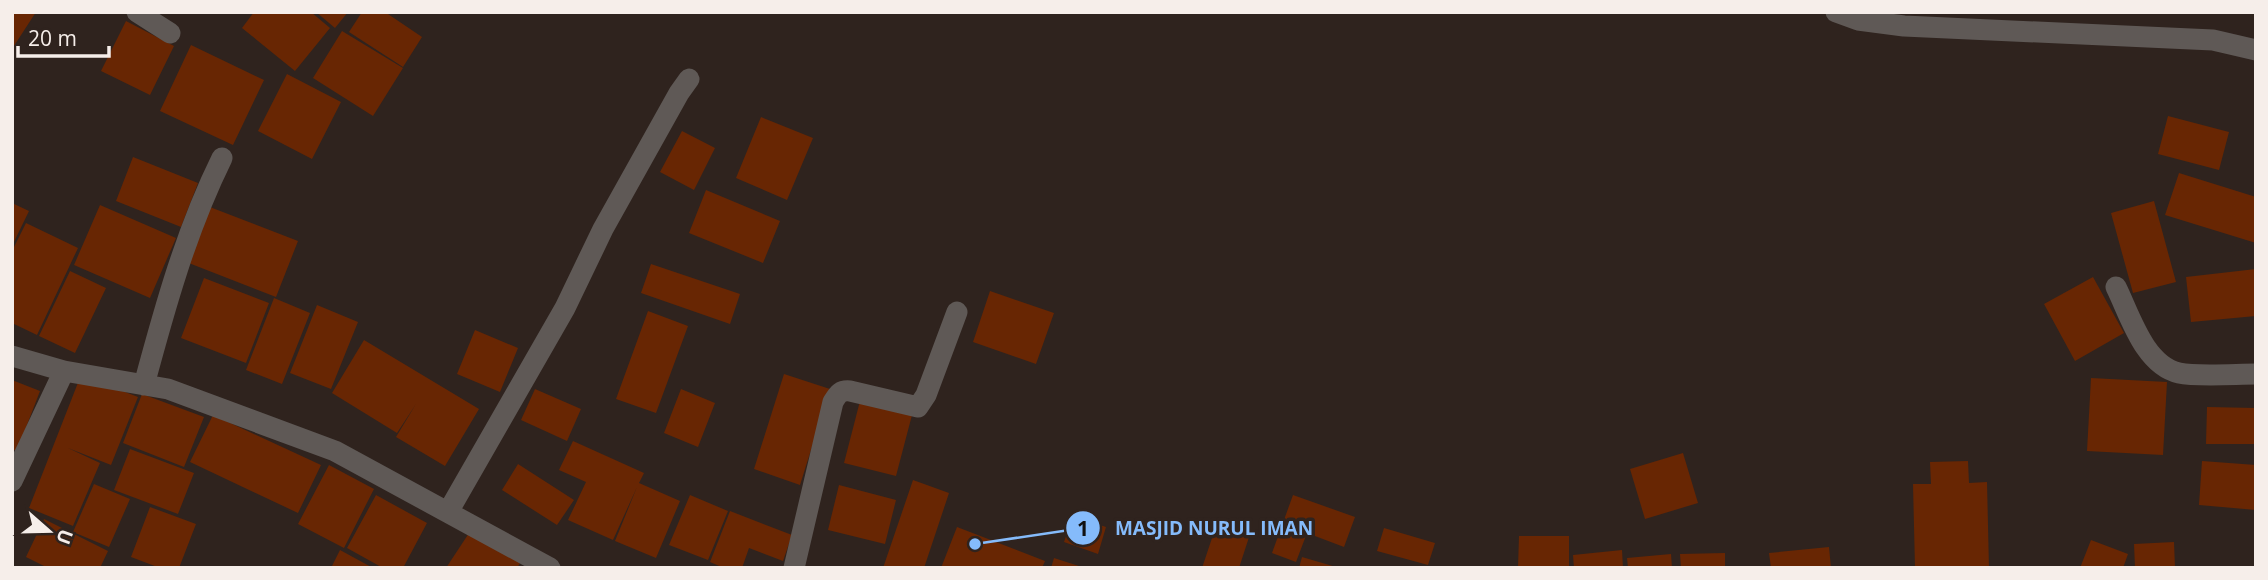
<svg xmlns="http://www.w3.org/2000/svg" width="2268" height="580" font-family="'Open Sans',sans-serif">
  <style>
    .building { fill: #682603 }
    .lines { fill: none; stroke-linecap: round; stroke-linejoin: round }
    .street { stroke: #5f5956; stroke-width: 21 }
    .leader { fill: none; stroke: #85bbfb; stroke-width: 2.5 }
    .callout-dot { fill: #85bbfb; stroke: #2f231e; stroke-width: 2.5 }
    .mark-label { font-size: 21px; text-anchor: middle; font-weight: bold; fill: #111 }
    .callout-label { font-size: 19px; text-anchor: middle; font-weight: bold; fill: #85bbfb; stroke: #2f231e; stroke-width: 7; stroke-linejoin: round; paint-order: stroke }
  </style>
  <rect width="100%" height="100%" fill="#2f231e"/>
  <path class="building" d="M12,12H36L12,49Z
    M254,12H311L330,28L295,71L242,28Z
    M316,12H348L335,28Z
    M362,12H385L422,37L403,67L349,32Z
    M126,21L174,46L150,95L101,71Z
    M342,31L403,68L373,116L313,78Z
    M191,45L264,80L233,145L160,111Z
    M287,74L341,102L312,159L258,131Z
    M2168,116L2229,132L2219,170L2158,154Z
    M761,117L813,138L787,200L736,178Z
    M682,131L715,148L694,190L660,172Z
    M133,157L198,183L181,227L116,201Z
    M2179,173L2256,197V243L2165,215Z
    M706,190L780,221L763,263L689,233Z
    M2154,201L2176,282L2133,293L2111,213Z
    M12,203L29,211L12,246Z
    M202,204L298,241L276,297L181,260Z
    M100,205L176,238L150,298L74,265Z
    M26,223L78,248L37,335L12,323V251Z
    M651,264L740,294L730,324L641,293Z
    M2256,269V316L2191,322L2186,277Z
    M70,271L106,288L75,353L39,336Z
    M2093,277L2124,333L2075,361L2044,304Z
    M204,278L269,303L246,363L181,338Z
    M990,291L1054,313L1036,364L973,342Z
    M274,298L310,313L282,384L246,370Z
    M317,305L358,322L331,389L290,373Z
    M648,311L688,326L656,413L616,399Z
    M475,330L518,348L500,392L457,374Z
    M364,340L479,409L445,466L396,437L416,404L397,433L332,393Z
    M784,374L830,389L800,485L754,469Z
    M81,375L138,397L111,465L68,448L100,463L73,526L29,508Z
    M2091,378L2167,382L2163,455L2087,451Z
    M12,380L40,391L17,451L12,449Z
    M535,389L581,409L567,441L521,420Z
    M681,389L715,403L698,447L664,433Z
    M142,394L204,417L184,467L123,443Z
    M860,401L912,415L896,476L844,463Z
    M2207,407L2256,408V444H2206Z
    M213,415L321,465L298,513L190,462Z
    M573,441L644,473L639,483L680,501L656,558L615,541L637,487L613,540L568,520L586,482L559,470Z
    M130,449L194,473L178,514L114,490Z
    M1683,453L1698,503L1645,519L1630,469Z
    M1968,461L1969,483L1987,482L1989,568H1915L1913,484H1931L1930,462Z
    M2202,461L2256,465V510L2199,505Z
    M518,464L574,500L557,525L502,490Z
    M329,465L374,489L344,548L298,524Z
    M913,480L949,493L924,568H883Z
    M94,484L130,499L109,547L73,532Z
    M839,485L896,500L885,544L828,530Z
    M376,495L427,523L403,568H383L347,548Z
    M690,495L728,511L708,560L669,545Z
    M1293,495L1355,517L1344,547L1307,533L1296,562L1272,553Z
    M150,507L196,524L179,568H160L131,557Z
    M730,511L792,535L783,561L749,548L742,568H724L710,562Z
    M1073,516L1106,527L1098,554L1064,542Z
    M44,519L108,551L100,568H48L26,557Z
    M1218,520L1251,531L1239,568H1202Z
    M473,527L522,560L517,568H446Z
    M957,527L1045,561L1042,568H941Z
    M1384,528L1435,543L1428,565L1377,551Z
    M1519,536H1569V568H1518Z
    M2091,540L2128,554L2123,568H2080Z
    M2174,542L2175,568H2135L2134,544Z
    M1829,547L1831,568H1771L1769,553Z
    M340,550L373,568H331Z
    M1622,550L1623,568H1574L1573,555Z
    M1725,553V568H1681L1680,554Z
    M1671,554L1672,568H1628L1627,558Z
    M1302,557L1336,567V568H1299Z
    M1054,558L1082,567V568H1051Z"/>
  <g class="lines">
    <path class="street" d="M137,12L170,33
      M1836,12L1858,20L1904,26L2213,40L2256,50
      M2116,287C2130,315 2144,365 2179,373C2197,377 2236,374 2256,374
      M12,356L64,371L168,389L335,451L550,568
      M144,385C165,307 186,231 222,158
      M12,481L64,371
      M448,512L565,308L603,229L679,93L689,79
      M794,568L833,402C838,394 840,390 850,391L918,407L926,395L957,312"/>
  </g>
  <path class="leader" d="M975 544L1083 528"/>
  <g class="callout-dot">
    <circle cx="975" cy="544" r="7"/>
    <circle cx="1083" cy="528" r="18"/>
  </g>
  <g class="mark-label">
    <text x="1083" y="536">1</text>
  </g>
  <g class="callout-label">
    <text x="1214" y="535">MASJID NURUL IMAN</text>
  </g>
  <rect width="2268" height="580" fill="none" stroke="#f6eeea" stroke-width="28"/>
  <g transform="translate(49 531) rotate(110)" stroke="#2f231e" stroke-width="5" paint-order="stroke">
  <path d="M0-5L12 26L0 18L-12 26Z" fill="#f6eeea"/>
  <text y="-10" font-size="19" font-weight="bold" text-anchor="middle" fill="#f6eeea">U</text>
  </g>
  <path d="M18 46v10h91v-10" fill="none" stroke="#f6eeea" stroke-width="3.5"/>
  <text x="28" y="46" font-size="21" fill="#f6eeea" stroke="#2f231e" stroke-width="5" paint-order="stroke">20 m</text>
</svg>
